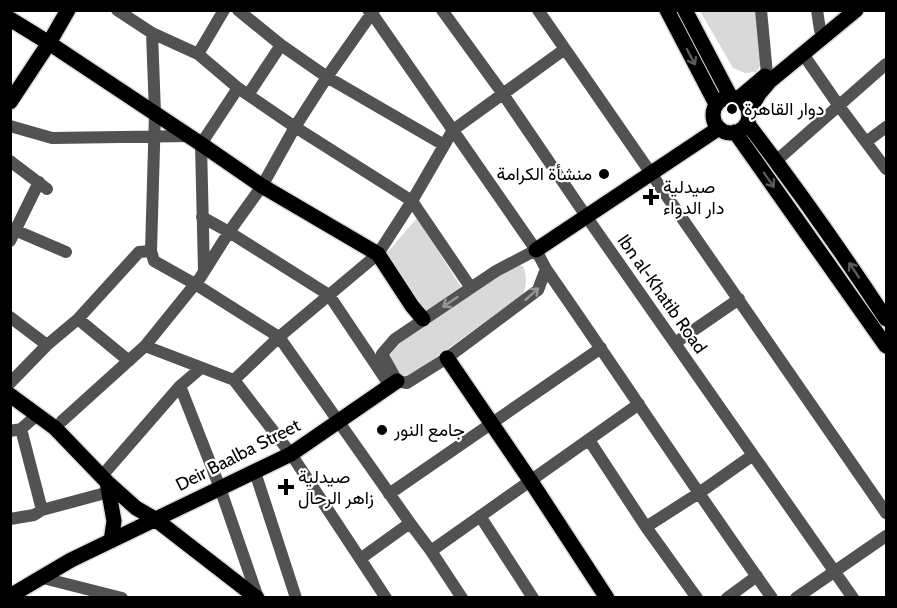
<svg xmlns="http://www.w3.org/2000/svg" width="897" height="608" font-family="Cabin,Vazirmatn,sans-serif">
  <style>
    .green { fill: #d9d9d9 }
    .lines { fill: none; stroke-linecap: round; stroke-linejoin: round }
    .major-casing { stroke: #dbdbdb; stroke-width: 18 }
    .minor { stroke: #525252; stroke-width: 12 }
    .major { stroke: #000; stroke-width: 15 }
    .oneway { stroke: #595959 }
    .oneway2 { stroke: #979797 }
    .poi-dot { fill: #000; stroke: #fff; stroke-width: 2 }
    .labels { text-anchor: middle; stroke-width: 4.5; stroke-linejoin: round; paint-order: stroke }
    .poi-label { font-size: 18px; fill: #000; stroke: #fff; text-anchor: start }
    .street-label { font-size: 18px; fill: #000; stroke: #fff }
  </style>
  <rect width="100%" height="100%" fill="#fff"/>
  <path class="green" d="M700,11H757L762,63L756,72L745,73L733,68Z
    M417,218L461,287L424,312L386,254Z
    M515,265L523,266C527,276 527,285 523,294L408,378L399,377L390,355L403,340Z"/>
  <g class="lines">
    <g class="major-casing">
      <path id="major" d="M68,10L49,43L201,144L262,186L378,254L412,306L423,319
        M667,10L716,104
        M685,10L730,96
        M10,19L49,43L10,102
        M713 115a18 18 0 1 1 36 0a18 18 0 1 1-36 0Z
        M739,98L765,76
        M749,111L759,94L770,81L856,10
        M747,123C796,187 842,252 886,319
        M735,132L886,346
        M536,250L719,128
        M447,358L530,480L607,598
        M10,395L55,428L107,482L136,508L155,519L257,598
        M107,482L114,521L111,541
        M10,596L71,560L291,454L397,381"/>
    </g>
    <path class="minor" d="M117,10L152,33L198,54L238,88L295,127L412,201L471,288
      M238,10L281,45L327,77L444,145
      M368,10L371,12L536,250L546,269C622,378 695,490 772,598
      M442,10L503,94L586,216L853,598
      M538,10L886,513
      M761,10L767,74
      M817,10L820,30
      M152,33L155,113L151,251L154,261L195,284L279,337L410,523L431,551L462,598
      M198,54L224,10
      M803,54L839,106L886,169
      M248,95L281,45
      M10,126L52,138L190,136
      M866,142L886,127
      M10,161L47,189
      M776,161L886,64
      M202,217L229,232L329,295L390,386
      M10,228L66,252
      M10,241L39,182
      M536,250L496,271L395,339L382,354L397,381L407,383L447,358L538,290L546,269
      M204,271L201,144L238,88
      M10,317L47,345
      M78,319L129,361
      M675,343L739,299
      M145,346L234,380L291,454L386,598
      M234,380L279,337L378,254L412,201L453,130L565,49
      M10,383L47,345L78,319L139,252L151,251
      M180,386L220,488L258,598
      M62,421L145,346L200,278L229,232L262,186L295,127L327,77L374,10
      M21,429L42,510
      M10,431L21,429L37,415
      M589,440L646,527L697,598
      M107,470L180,386L201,368
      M255,472L296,598
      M389,494L601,348
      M480,516L533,598
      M10,519L34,515L42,510L109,492
      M646,527L699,493L753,455
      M431,551L639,404
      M360,559L410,523
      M43,578L122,598
      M727,598L757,576
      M796,598L886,536"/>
    <use href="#major" class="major"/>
  </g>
  <defs><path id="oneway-shaft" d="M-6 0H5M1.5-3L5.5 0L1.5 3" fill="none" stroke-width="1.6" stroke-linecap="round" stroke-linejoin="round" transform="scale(1.5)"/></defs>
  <g class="oneway">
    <use href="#oneway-shaft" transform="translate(691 57) rotate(62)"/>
    <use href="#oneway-shaft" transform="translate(769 180) rotate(55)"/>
    <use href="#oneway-shaft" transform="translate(854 270) rotate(-124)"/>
  </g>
  <g class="oneway2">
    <use href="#oneway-shaft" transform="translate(532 294) rotate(-42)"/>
    <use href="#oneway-shaft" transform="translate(450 302) rotate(146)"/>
  </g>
  <g class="poi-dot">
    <circle cx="732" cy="109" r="6"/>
    <circle cx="604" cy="174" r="6"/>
    <path d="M648 188h6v6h6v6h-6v6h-6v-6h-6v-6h6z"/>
    <circle cx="382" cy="430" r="6"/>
    <path d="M283 478h6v6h6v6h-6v6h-6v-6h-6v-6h6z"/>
  </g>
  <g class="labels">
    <g class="poi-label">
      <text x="744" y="115">دوار القاهرة</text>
      <text x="592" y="180" text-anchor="end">منشأة الكرامة</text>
      <text x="663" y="193">صيدلية<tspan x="663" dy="21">دار الدواء</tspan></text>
      <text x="394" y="436">جامع النور</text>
      <text x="298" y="483">صيدلية<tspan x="298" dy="21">زاهر الرحال</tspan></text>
    </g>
    <g class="street-label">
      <text transform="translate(662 294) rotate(55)" y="6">Ibn al-Khatib Road</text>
      <text transform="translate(238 455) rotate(-27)" y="6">Deir Baalba Street</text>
    </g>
  </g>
  <rect width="897" height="608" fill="none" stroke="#000000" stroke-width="24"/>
</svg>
